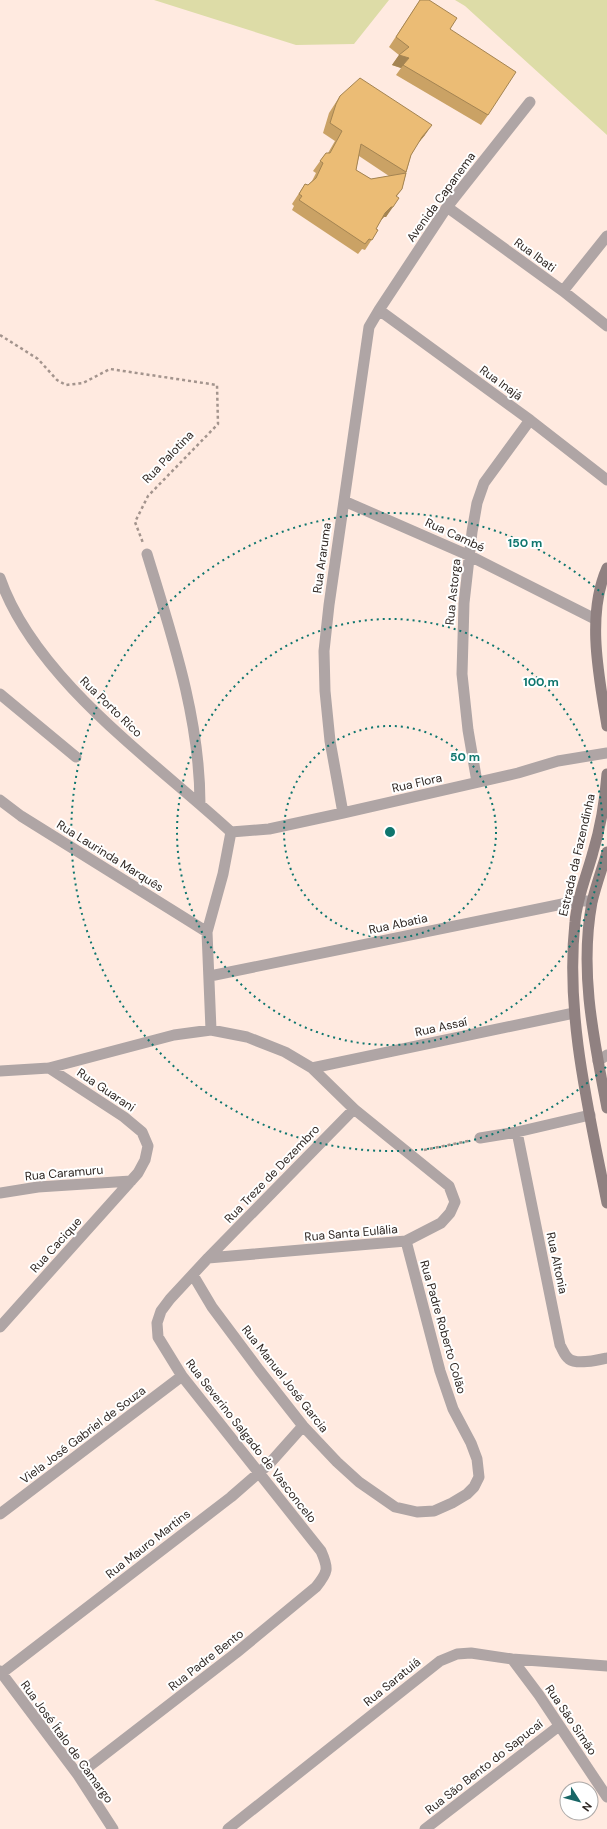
<svg xmlns="http://www.w3.org/2000/svg" width="607" height="1829" font-family="'DM Sans',sans-serif">
  <style>
    .green { fill: #dddca7 }
    .lines { fill: none; stroke-linecap: round; stroke-linejoin: round }
    .path { stroke: #a3948d; stroke-width: 2.5; stroke-dasharray: 3 3; stroke-linecap: butt }
    .minor { stroke: #afa5a5; stroke-width: 11 }
    .secondary { stroke: #908181; stroke-width: 11 }
    .wall { fill: #caa265; fill-rule: evenodd }
    .shaded-wall { fill: #a48452 }
    .building { fill: #ebbc75; stroke: #a48452 }
    .ring { fill: none; stroke: #0f766e; stroke-width: 2; stroke-dasharray: 2 4 }
    .labels { text-anchor: middle; stroke-width: 4; stroke-linejoin: round; paint-order: stroke }
    .street-label { font-size: 12px; fill: #302824; stroke: #fff }
    .centre { fill: #0f766e; stroke: #fff; stroke-width: 2 }
    .ring-label { font-size: 12px; text-anchor: middle; font-weight: bold; fill: #0f766e; stroke: #fff; stroke-width: 4; stroke-linejoin: round; paint-order: stroke }
  </style>
  <rect width="100%" height="100%" fill="#ffeae0"/>
  <path class="green" d="M154,0H389L354,44L296,45Z
    M455,0H607V135L465,6Z"/>
  <g class="lines">
    <path class="path" d="M0,335L38,359L57,380L66,385L83,383L110,369L217,385L218,424L148,496L135,522L143,543
      M424,1150L468,1141"/>
    <path class="minor" d="M447,207L563,291L607,326
      M563,291L607,236
      M379,310L530,420L607,480
      M344,501L470,556L595,619
      M147,554C172,636 200,718 200,804
      M0,578C35,679 154,761 231,832
      M0,694L76,757
      M477,782L468,730L462,674L464,603L472,532L477,503L484,483L530,420
      M0,800L21,816L207,932
      M343,813L330,741L325,691L324,651L329,605L369,327L379,310L447,207L530,102
      M231,832L269,829L343,813L518,773L558,761L607,753
      M210,976L577,901H592
      M211,1030L207,932L223,874L231,832
      M598,1061L607,1055
      M312,1068L574,1013
      M0,1071L49,1068L174,1035L211,1030L247,1037L285,1052L312,1068L354,1109L449,1186L455,1202L450,1213L441,1223L406,1241L208,1258L170,1299L161,1311L157,1323L158,1337L182,1376L321,1551C329,1569 328,1572 316,1587L236,1653L78,1775
      M517,1132L560,1345C563,1350 564,1355 569,1359C577,1365 598,1360 607,1358
      M480,1138L517,1132L590,1115
      M0,1193L38,1187L131,1181
      M208,1258L354,1109
      M193,1275L212,1307L259,1370L303,1426L337,1462L359,1482L395,1507L417,1512L434,1511L452,1503L467,1494L474,1487L479,1477L477,1459L471,1443L453,1409L440,1371L406,1241
      M0,1327L138,1173L145,1160L148,1146L142,1132L124,1117L49,1068
      M0,1514L182,1376
      M512,1659L539,1695L607,1797
      M0,1671L78,1775L113,1829
      M2,1673L231,1497L270,1463L303,1426
      M228,1829L440,1661L457,1654L471,1653L512,1659L607,1666
      M425,1829L559,1726"/>
    <path class="secondary" d="M607,568C586,615 599,677 607,726
      M607,774C605,801 601,826 593,852C587,875 577,897 575,922C565,1015 589,1112 607,1203
      M607,852C602,869 596,885 592,902C579,972 594,1040 607,1108"/>
  </g>
  <path class="wall" d="M420,0L450,29L488,115L481,125L396,75L401,68L392,65L399,55L389,47Z
    M340,96L425,135L418,143L411,155L402,189L397,196L386,217H384L381,220L376,229L378,230L365,250L362,249L358,254L292,210L294,206L292,204L305,184L308,185L312,181L316,173L313,171L326,153H328L335,141L323,133L329,113ZM359,156L389,176L371,179L356,170Z"/>
  <path class="shaded-wall" d="M399,55L409,58L401,68L392,65Z
    M432,125L425,135L415,147L422,137Z
    M391,207H393L386,217H384L378,223L385,213Z"/>
  <path class="building" d="M420,0H429L457,18L450,29L516,72L488,115L403,65L409,58L399,55L409,47L396,37Z
    M360,78L432,125L422,137L411,155L406,172L361,144L356,170L371,179L406,173L402,189L396,196L399,198L393,207H391L385,213L376,229L378,230L372,240L369,239L365,244L299,200L302,196L299,194L305,184L308,185L316,178L323,163L320,161L326,153H330L342,131L330,123L336,104L340,96Z"/>
  <g class="ring">
    <circle cx="390" cy="832" r="106"/>
    <circle cx="390" cy="832" r="213"/>
    <path d="M606 1067A319 319 0 1 1 606 597"/>
  </g>
  <g class="labels">
    <g class="street-label">
      <text transform="translate(441 197) rotate(-54)" y="4">Avenida Capanema</text>
      <text transform="translate(535 255) rotate(36)" y="4">Rua Ibati</text>
      <text transform="translate(501 383) rotate(36)" y="4">Rua Inajá</text>
      <text transform="translate(168 457) rotate(-46)" y="4">Rua Palotina</text>
      <text transform="translate(455 535) rotate(25)" y="4">Rua Cambé</text>
      <text transform="translate(322 558) rotate(-82)" y="4">Rua Araruma</text>
      <text transform="translate(453 592) rotate(-84)" y="4">Rua Astorga</text>
      <text transform="translate(111 707) rotate(44)" y="4">Rua Porto Rico</text>
      <text transform="translate(417 783) rotate(-13)" y="4">Rua Flora</text>
      <text transform="translate(577 855) rotate(-77)" y="4">Estrada da Fazendinha</text>
      <text transform="translate(110 856) rotate(32)" y="4">Rua Laurinda Marquês</text>
      <text transform="translate(398 924) rotate(-12)" y="4">Rua Abatia</text>
      <text transform="translate(441 1027) rotate(-12)" y="4">Rua Assaí</text>
      <text transform="translate(106 1090) rotate(34)" y="4">Rua Guarani</text>
      <text transform="translate(64 1173) rotate(-5)" y="4">Rua Caramuru</text>
      <text transform="translate(272 1174) rotate(-46)" y="4">Rua Treze de Dezembro</text>
      <text transform="translate(351 1233) rotate(-5)" y="4">Rua Santa Eulâlia</text>
      <text transform="translate(56 1245) rotate(-48)" y="4">Rua Cacique</text>
      <text transform="translate(557 1263) rotate(78)" y="4">Rua Altonia</text>
      <text transform="translate(443 1327) rotate(74)" y="4">Rua Padre Roberto Colão</text>
      <text transform="translate(285 1379) rotate(52)" y="4">Rua Manuel José Garcia</text>
      <text transform="translate(83 1435) rotate(-37)" y="4">Viela José Gabriel de Souza</text>
      <text transform="translate(251 1441) rotate(52)" y="4">Rua Severino Salgado de Vasconcelo</text>
      <text transform="translate(148 1544) rotate(-38)" y="4">Rua Mauro Martins</text>
      <text transform="translate(206 1660) rotate(-38)" y="4">Rua Padre Bento</text>
      <text transform="translate(392 1682) rotate(-39)" y="4">Rua Saratuiá</text>
      <text transform="translate(571 1720) rotate(56)" y="4">Rua São Simão</text>
      <text transform="translate(67 1742) rotate(54)" y="4">Rua José Ítalo de Camargo</text>
      <text transform="translate(484 1767) rotate(-38)" y="4">Rua São Bento do Sapucaí</text>
    </g>
  </g>
  <circle cx="390" cy="832" r="6" class="centre"/>
  <g class="ring-label">
    <text x="525" y="547">150 m</text>
    <text x="541" y="686">100 m</text>
    <text x="465" y="761">50 m</text>
  </g>
  <g transform="translate(579 1801) rotate(126)"><circle r="19" fill="#ffffff" stroke="#aca9a7"/>
  <path d="M0-3L7 15L0 10L-7 15Z" fill="#186666"/>
  <text y="-6" font-size="11" font-weight="bold" text-anchor="middle" fill="#302824">N</text>
  </g>
</svg>
